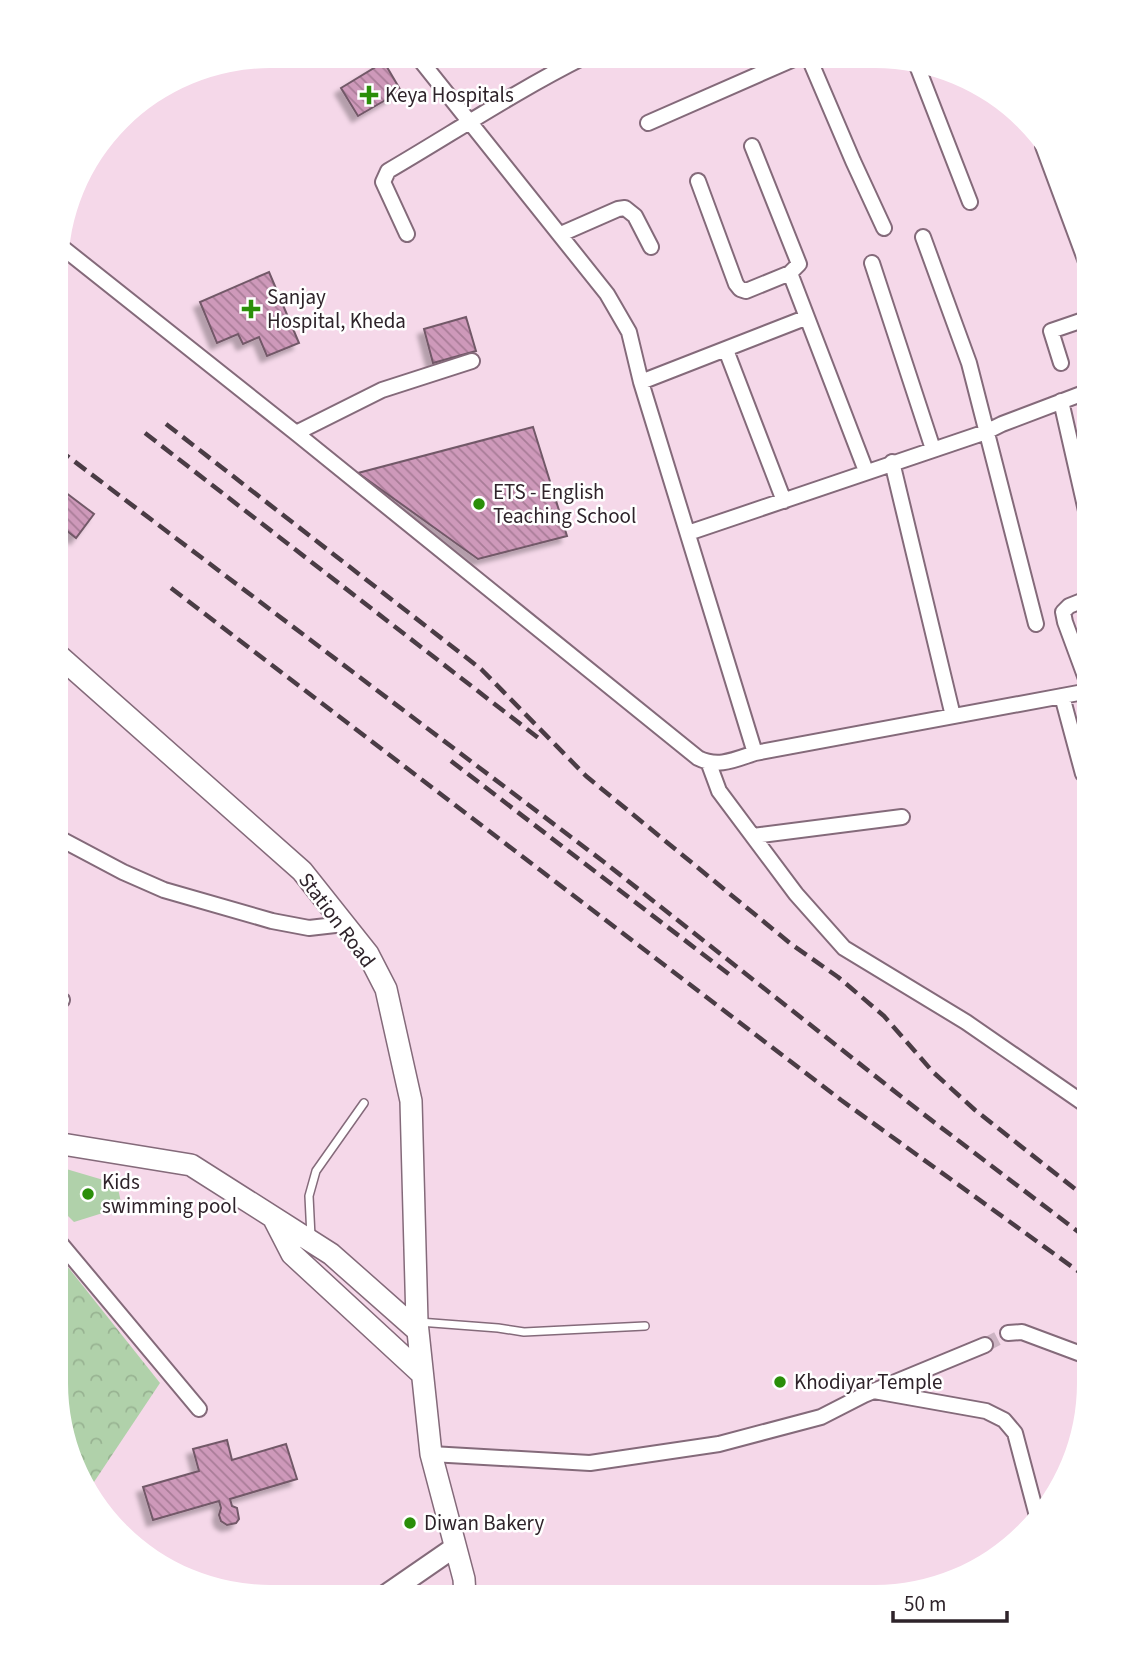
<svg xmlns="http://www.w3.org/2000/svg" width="1145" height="1653" font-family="'Source Sans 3',sans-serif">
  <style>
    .park { fill: url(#park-crowns) }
    .garden { fill: #b0d1aa }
    .building { fill: url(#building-back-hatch); stroke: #725968; stroke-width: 2; filter: url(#shadow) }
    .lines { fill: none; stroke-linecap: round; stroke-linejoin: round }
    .minor-tunnel { stroke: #cdb4c3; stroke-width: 14; stroke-dasharray: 14 7; stroke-linecap: butt }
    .service-casing { stroke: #846a7a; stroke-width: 10 }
    .minor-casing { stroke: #846a7a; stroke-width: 18 }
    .secondary-casing { stroke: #846a7a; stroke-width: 23 }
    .primary-casing { stroke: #846a7a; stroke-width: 24 }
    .service { stroke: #fff; stroke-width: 7 }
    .minor { stroke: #fff; stroke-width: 14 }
    .secondary { stroke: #fff; stroke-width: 19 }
    .primary { stroke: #fff; stroke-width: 21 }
    .rail { stroke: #4a3c45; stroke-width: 4.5; stroke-dasharray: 14 7; stroke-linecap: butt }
    .poi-dot { fill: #2a8e09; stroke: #fff; stroke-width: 2.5 }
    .labels { text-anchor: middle; stroke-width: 5; stroke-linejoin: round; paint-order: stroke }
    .poi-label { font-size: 21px; fill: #2e232a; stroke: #fff; text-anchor: start }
    .street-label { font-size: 21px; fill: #2e232a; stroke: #fff }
  </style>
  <defs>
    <pattern id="park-crowns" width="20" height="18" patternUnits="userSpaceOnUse" patternTransform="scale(1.75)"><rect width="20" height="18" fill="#b0d1aa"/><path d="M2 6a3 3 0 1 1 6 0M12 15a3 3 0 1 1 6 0" fill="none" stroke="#98b392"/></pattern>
    <pattern id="building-back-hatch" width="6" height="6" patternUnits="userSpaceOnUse" patternTransform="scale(1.75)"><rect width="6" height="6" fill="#ce99ba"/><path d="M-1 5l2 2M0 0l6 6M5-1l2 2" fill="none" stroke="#a87c97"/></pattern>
    <filter id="shadow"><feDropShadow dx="-6" dy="6" stdDeviation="2" flood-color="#0004"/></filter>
  </defs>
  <rect width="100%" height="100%" fill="#f5d8e9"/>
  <path class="park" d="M56,1252L160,1383L90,1488L64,1419L56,1383Z"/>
  <path class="garden" d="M56,1166L117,1184L122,1207L74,1222L56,1204Z"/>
  <path class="building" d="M384,62L401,91L358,116L341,88Z
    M269,272L299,343L267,356L259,337L243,344L238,334L217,343L200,302Z
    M466,317L476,351L433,363L424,329Z
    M533,427L567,536L478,559L358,473Z
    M57,486L94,514L76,538L57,523Z
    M227,1440L232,1460L286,1444L297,1479L230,1499L232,1506L237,1508L239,1519L236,1523L227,1525L221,1521L219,1515L221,1508L219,1501L153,1520L143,1487L199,1471L193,1449Z"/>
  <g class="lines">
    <path class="minor-tunnel" d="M985,1345L1008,1333"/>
    <g class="service-casing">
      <path id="service" d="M311,1237L309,1196L316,1171L364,1103
        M419,1322L498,1328L524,1332L645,1326"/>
    </g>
    <g class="minor-casing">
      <path id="minor" d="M417,56L607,294L629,332L641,382L755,753
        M809,58L853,161L884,228
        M916,63L970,202
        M648,123L796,58
        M752,146L799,264L790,273L866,471
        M1043,146L1089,270
        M698,181L736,284L740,289L746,291L790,273
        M407,234L383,182L388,171C453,133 516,91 584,57
        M561,234L618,209L625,208L635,216L651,247
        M923,237L969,363L1036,624
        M58,244L296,433L698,758C718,768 734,760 755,753L1089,691
        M872,263L933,449
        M726,350L784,501
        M1061,363L1051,331L1089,318
        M641,382L805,318
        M1061,401L1089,524
        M296,433L382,390L472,361
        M892,462L953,716
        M688,533L986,432L1002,424L1089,391
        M1089,687L1065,622L1063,612L1069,606L1089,598
        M1062,696L1083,774
        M709,764L719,791L796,894L844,948L966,1022L1089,1107
        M753,836L902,817
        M57,837L123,872L164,890L272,921L309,928L344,924
        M57,997L62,1000
        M56,1238L199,1409
        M1008,1333L1022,1332L1089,1357
        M874,1391L986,1411L1004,1420L1015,1433L1037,1516
        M431,1454L590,1463L719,1444L821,1417L864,1395L985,1345"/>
    </g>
    <g class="secondary-casing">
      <path id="secondary" d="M384,1596L455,1547"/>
    </g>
    <g class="primary-casing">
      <path id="primary" d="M57,654L302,871L368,954L386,989L411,1101L417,1322L431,1454L464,1579L465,1596
        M56,1143L191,1165L331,1254L418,1331
        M274,1219L292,1254L422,1374"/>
    </g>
    <use href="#service" class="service"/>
    <use href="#minor" class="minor"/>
    <use href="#secondary" class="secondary"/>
    <use href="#primary" class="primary"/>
    <path class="rail" d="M166,424L481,669L586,776L791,944L838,977L884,1016L933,1072L975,1110L1089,1200
      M145,433L541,740
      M58,449L604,862L922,1113L1089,1240
      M171,588L841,1100L1089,1279
      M451,761L734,978"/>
  </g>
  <g class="poi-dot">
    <path d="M365.5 84.5h7v7h7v7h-7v7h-7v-7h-7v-7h7z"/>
    <path d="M247.5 298.5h7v7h7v7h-7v7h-7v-7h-7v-7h7z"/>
    <circle cx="479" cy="504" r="7"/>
    <circle cx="88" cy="1194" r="7"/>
    <circle cx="780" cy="1382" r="7"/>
    <circle cx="410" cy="1523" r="7"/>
  </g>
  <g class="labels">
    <g class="poi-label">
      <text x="385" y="102">Keya Hospitals</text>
      <text x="267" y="304">Sanjay<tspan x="267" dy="24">Hospital, Kheda</tspan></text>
      <text x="493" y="499">ETS - English<tspan x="493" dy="24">Teaching School</tspan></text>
      <text x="102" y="1189">Kids<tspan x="102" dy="24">swimming pool</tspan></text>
      <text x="794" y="1389">Khodiyar Temple</text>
      <text x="424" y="1530">Diwan Bakery</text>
    </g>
    <g class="street-label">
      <text transform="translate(337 920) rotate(53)" y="7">Station Road</text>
    </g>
  </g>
  <path d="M0 0H1145V1653H0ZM270 68H875A202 202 0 0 1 1077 270V1383A202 202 0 0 1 875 1585H270A202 202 0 0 1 68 1383V270A202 202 0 0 1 270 68Z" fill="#fff" fill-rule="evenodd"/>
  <path d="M893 1611v10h114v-10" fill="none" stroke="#2e232a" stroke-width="3.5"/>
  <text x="904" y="1611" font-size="21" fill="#2e232a" stroke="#ffffff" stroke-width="5" paint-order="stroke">50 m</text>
</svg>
